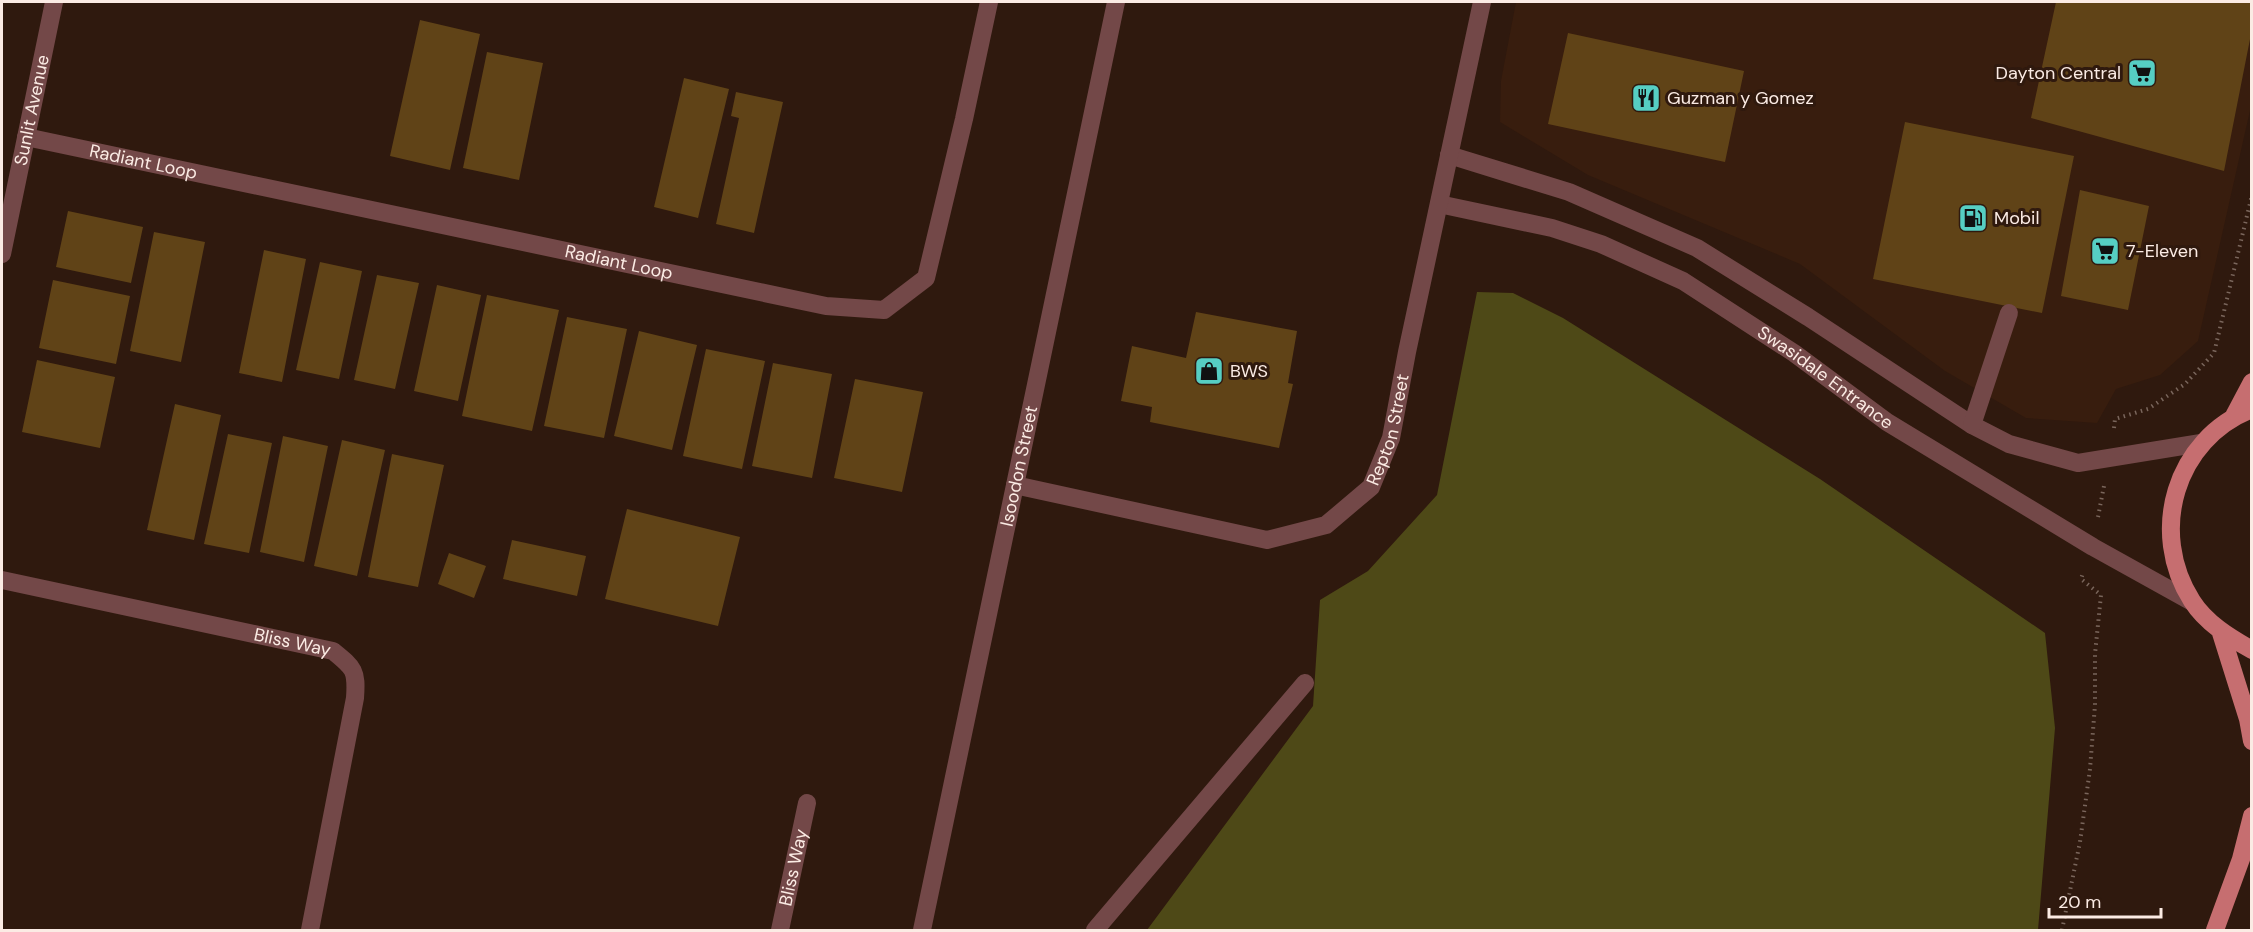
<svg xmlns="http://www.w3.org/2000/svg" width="2253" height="932" font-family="'DM Sans',sans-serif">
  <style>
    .built { fill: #381d0e }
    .green { fill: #4e4917 }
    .building { fill: #604317 }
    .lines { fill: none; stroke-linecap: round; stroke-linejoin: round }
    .path { stroke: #7a665c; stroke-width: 4; stroke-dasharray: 1.5 4.5; stroke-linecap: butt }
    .minor { stroke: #734848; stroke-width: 18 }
    .major { stroke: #c66e70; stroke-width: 18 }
    .labels { text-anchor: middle; stroke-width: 6; stroke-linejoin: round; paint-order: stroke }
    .poi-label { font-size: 18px; fill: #fbebe4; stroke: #2f190e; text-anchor: start }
    .street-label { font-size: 18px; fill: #fbebe4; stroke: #2f190e }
  </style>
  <rect width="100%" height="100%" fill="#2f190e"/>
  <path class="built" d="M1516,2H2251V106L2198,341L2160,375L2116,389L2097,423L2026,418L1945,371L1800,264L1588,175L1500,122L1501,81Z"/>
  <path class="green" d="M1477,292L1513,293L1563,318L1820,479L2045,633L2055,728L2038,930H1147L1313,706L1320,600L1368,571L1437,495Z"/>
  <path class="building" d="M2056,2H2252V29L2224,171L2031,118Z
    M420,20L480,34L450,170L390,156Z
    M1568,33L1744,71L1725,162L1548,124Z
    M487,52L543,63L519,180L463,168Z
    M684,78L729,89L698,218L654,207Z
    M736,92L783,102L754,233L716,224L739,118L731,116Z
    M1905,122L2074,156L2042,313L1873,279Z
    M2080,190L2149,206L2128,310L2061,296Z
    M68,211L143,227L131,283L56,267Z
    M154,232L205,242L181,362L130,351Z
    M264,250L306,259L282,382L239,373Z
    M320,262L362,271L339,379L296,370Z
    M377,275L419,283L395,389L354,380Z
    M53,280L130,296L116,364L39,348Z
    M437,285L481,295L458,401L414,391Z
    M487,295L559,310L532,431L462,416Z
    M1196,312L1297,331L1288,383L1293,384L1279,448L1150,422L1152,407L1121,401L1132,346L1186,358Z
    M567,317L627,329L604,438L544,426Z
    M639,331L697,345L672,450L614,436Z
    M706,349L765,361L742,469L683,456Z
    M37,360L115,377L100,448L22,432Z
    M773,363L832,374L812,478L752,466Z
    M855,379L923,392L902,492L834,478Z
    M175,404L221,415L194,540L147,530Z
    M228,434L272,443L249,553L204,544Z
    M283,436L328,446L304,562L260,552Z
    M342,440L385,450L357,576L314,566Z
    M392,454L444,465L418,587L368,577Z
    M627,509L740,537L718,626L605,599Z
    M512,540L586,556L577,596L503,579Z
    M449,553L486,566L474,598L438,584Z"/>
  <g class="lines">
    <path class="path" d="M2114,428L2115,419L2148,409L2185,384L2214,353L2252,195
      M2098,517L2104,486
      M2062,930L2080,842L2090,769L2095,705V654L2101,595L2081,579L2083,573"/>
    <g class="minor">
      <path id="s1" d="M26,137L826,306L884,310L926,278L964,119L989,2"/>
      <path d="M1449,155L1569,192L1697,248L1808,317L1972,425L2009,444L2078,463L2201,443"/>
      <path id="s2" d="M1439,204L1552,228L1601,244L1683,281L1794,353L1887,422L2093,547L2192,602"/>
      <path id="s3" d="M2,254L54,2"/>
      <path d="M1972,425L2009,313"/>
      <path id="s4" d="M1015,485L1267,540L1326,525L1371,487L1391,438L1407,352L1482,2"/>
      <path id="s5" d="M2,580L333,651C354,668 357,670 355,698L310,930"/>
      <path id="s6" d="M780,930L807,803"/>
      <path id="s7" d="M922,930L1116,2"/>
      <path d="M1095,930L1305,683"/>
    </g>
    <path class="major" d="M2252,409C2175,439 2148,532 2192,601C2206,623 2229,637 2252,650
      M2234,416L2252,382
      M2221,633L2248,719L2252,741
      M2215,930L2241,859L2252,816"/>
  </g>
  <defs>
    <g id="supermarket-square" transform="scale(1.5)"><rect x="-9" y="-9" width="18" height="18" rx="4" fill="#56cec3" stroke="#2f190e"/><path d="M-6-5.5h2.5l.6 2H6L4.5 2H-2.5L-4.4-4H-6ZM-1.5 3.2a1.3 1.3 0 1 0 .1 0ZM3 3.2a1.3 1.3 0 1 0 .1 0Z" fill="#111"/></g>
    <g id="restaurant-square" transform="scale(1.5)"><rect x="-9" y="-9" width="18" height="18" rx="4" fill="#56cec3" stroke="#2f190e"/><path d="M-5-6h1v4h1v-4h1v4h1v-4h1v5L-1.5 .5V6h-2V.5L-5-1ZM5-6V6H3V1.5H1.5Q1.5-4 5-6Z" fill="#111"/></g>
    <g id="fuel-square" transform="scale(1.5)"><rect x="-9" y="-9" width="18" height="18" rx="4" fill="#56cec3" stroke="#2f190e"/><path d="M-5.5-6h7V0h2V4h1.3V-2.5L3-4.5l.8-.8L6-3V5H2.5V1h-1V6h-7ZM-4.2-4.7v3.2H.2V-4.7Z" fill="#111"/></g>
    <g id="shop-square" transform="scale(1.5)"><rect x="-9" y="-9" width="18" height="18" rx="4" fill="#56cec3" stroke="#2f190e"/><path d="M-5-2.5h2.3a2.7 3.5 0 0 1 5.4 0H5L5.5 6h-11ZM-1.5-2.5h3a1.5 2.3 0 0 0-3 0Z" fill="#111"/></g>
  </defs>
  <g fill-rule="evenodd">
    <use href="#supermarket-square" x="2142" y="73"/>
    <use href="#restaurant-square" x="1646" y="98"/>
    <use href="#fuel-square" x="1973" y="218"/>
    <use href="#supermarket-square" x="2105" y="251"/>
    <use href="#shop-square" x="1209" y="371"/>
  </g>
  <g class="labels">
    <g class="poi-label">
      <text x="2121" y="79" text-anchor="end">Dayton Central</text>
      <text x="1667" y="104">Guzman y Gomez</text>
      <text x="1994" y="224">Mobil</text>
      <text x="2126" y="257">7-Eleven</text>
      <text x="1230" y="377">BWS</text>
    </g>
    <g class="street-label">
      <text dy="6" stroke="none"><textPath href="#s3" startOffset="147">Sunlit Avenue</textPath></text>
      <text dy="6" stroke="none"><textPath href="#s1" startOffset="120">Radiant Loop</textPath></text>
      <text dy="6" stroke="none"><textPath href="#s1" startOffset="606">Radiant Loop</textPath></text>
      <text dy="6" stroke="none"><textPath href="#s2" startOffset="429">Swasidale Entrance</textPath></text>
      <text dy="6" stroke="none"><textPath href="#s4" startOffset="438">Repton Street</textPath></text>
      <text dy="6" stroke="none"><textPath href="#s7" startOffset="474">Isoodon Street</textPath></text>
      <text dy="6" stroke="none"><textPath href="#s5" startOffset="297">Bliss Way</textPath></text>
      <text dy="6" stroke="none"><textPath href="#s6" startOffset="64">Bliss Way</textPath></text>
    </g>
  </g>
  <rect width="2253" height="932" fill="none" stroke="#fbebe4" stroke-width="6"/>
  <path d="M2049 908v9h112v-9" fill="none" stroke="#fbebe4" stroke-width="3"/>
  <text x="2058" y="908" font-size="18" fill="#fbebe4" stroke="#2f190e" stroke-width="4.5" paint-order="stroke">20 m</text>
</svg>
